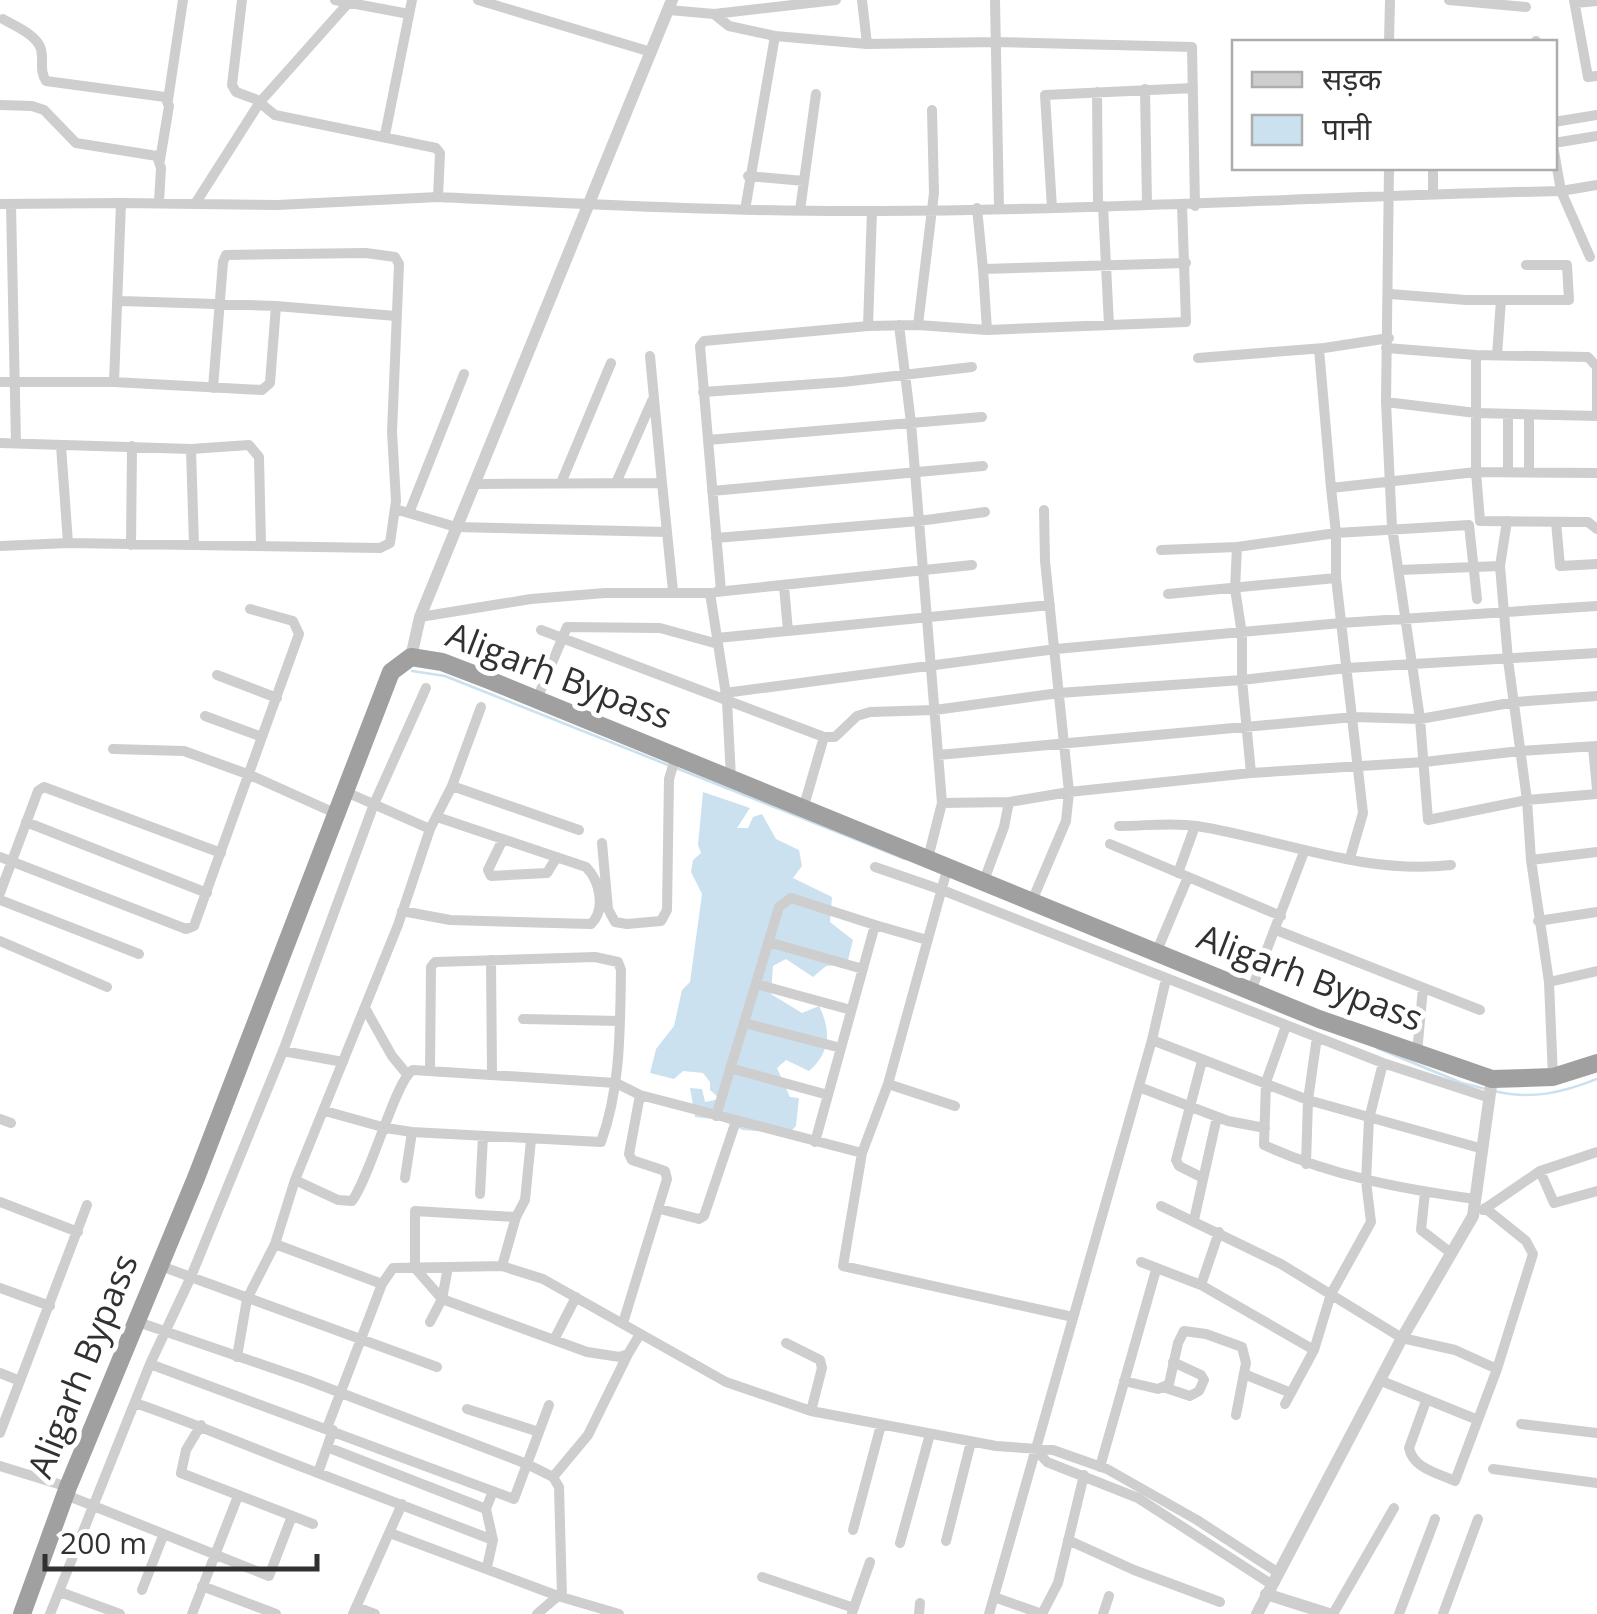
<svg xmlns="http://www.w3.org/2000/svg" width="1597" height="1614" font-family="'Open Sans','Noto Sans Devanagari',sans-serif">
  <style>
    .water { fill: #cbe1ef }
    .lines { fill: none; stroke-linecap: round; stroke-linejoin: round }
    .stream { stroke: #cbe1ef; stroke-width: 2.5 }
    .minor { stroke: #cecece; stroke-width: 10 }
    .tertiary { stroke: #cecece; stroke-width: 12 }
    .trunk { stroke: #a0a0a0; stroke-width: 18 }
    .labels { text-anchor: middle; stroke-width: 10; stroke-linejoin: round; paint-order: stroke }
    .street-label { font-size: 35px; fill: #313131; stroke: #fff }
  </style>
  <rect width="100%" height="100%" fill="#fff"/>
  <path class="water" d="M703,792L750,808L737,828H748L753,817L762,814L776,839L799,850L802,866L793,878L832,897L830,922L853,940L847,964L826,966L813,977L786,959L773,966L771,994L802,1013L819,1006C831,1030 831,1052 809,1071L786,1060L777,1068L790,1097L799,1098L796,1126L788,1134L743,1130L720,1120L695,1117L690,1088L702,1089L705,1102L720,1099L710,1090V1082L703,1073L683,1071L674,1079L650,1073L656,1049L674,1026L682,990L690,982L702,894L691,872L693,860L701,853L698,845Z"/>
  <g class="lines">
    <path class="stream" d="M412,671L445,676L668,765
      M676,768L905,859
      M1377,1048L1462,1083L1486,1089
      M1494,1091C1531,1100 1562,1093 1597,1079"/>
    <path class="minor" d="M242,0L232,85L236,92L255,99L275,115L436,148L440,153L438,197C584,204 731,212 878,211C1106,210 1333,196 1561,191L1590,257
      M335,0L409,14
      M478,0L651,52
      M862,0L867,44
      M995,0L999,208
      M1449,0L1526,7
      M1574,0L1588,77L1597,76
      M1574,0L1576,3L1597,1
      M669,10L714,14L729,26L775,36L867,44L995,42L1192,47L1195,206
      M714,14L836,0
      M3,19C15,26 37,35 41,49C44,62 39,70 46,81L165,97L169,106L160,160
      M1536,41V42
      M1389,42L1390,0
      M1145,89L1147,205
      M1097,92L1098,207
      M168,100L183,0
      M0,105L32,106L44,110L76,143L157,156L161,168L159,202
      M1554,122L1597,115
      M385,135L412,0
      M1554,143L1597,136
      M1554,151L1561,191L1597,185
      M1389,168L1386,402L1392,527L1420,719L1428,820L1527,800L1597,794
      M1433,168V194
      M748,176L804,181
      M0,204L121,203
      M195,204L260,102L351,0
      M11,205L16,443
      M1103,206L1109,325
      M977,208L983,269L1186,263
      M1052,208L1045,95L1193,88
      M745,210L775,36
      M800,210L816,94
      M983,269L987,330
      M1390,294L1466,300H1569L1567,265H1526
      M120,301L276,306L396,316
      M276,306L270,383L262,390L114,382L121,203L277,205L438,197
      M899,325L911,423L942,803L928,858
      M918,325L934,193L932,110
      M868,326L918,325L987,330L1186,322L1182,205
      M1386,348L1476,355L1588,357L1597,367V412
      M1319,349L1331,488L1476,472L1480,521L1588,522L1597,529
      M1476,355V472L1597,473
      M1497,355L1501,300
      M1198,358L1324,348L1389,338
      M0,382H114
      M703,392L843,382L972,367
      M1386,402L1476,413L1597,416
      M1508,414V472
      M708,440L982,417
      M0,443L191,449L249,445L259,457L261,544
      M61,446L68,543
      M191,449L194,545
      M1529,472V415
      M561,483L611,363
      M616,483L652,401
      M662,483L673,591
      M476,484L662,483L650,356
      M1331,488L1336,533V578L1363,813L1350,858
      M712,491L983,466
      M395,509L456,527L667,532
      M409,513L464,374
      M1507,521L1500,566L1508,660L1527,800L1531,860L1549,982L1553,1077
      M1556,522L1560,566L1597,564
      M716,538L919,521L985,512
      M131,545L132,446
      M0,546L68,543L380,548L390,543L396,501L392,432L399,264L395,257L366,253L226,255L223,262L213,388
      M1161,550L1237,547
      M1399,570L1500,566
      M721,591L700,346L704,341L868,326L872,211
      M716,592L972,565
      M1168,594L1336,578
      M420,617L531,599L605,593H710L727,701L731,778
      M541,630L824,737H835L857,716L870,712L935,710L1059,693L1242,680L1347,668L1597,653
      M788,631L1050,605
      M717,638L788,631L784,586
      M217,675L277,698
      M725,693L1056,649L1341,623L1597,606
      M537,699L567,627L660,628L718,644
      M205,716L262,737
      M1593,747L1597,789
      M113,749L184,751L250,775L337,814
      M938,755L1354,717L1420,719L1515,702L1597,696
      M1251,773L1242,680V634L1235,589L1237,547L1336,533L1469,525L1477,599
      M452,786L579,830
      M346,792L430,829
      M942,803L1009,802L1069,792L1251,773L1424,762L1520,751L1597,746
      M803,809L824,737
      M26,822L207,893
      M1119,826C1144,826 1172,822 1197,826C1282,840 1364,875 1451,865
      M503,839L488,870L491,876L547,873L557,857
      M602,843L608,909L615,922L627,924L661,921L667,910L669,779L676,756
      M1110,844L1281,916
      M0,857L186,929L194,926L299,634L293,621L250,609
      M1531,860L1597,852
      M875,867L942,890L1383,1063L1490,1098
      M947,870L888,1084L862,1153L843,1266L1073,1317
      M1178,873L1195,826
      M983,883L1004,827L1009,802
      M0,893L38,791L44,787L221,853
      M0,900L139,954
      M1032,901L1066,821L1069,792L1045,561L1044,510
      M402,911L450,920L591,924C606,910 600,881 586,867L437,817
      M1538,921L1597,912
      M875,925L927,940
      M1276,930L1480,1010
      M0,941L107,987
      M768,942L863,969
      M1156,953L1188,877
      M491,960L492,1073
      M1549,982L1597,971
      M756,984L851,1010
      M1251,991L1304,852
      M365,1008L392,1056L406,1073
      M523,1019L620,1021
      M744,1023L841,1048
      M1286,1026L1266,1082L1264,1145C1332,1176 1402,1189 1475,1199
      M1152,1040L1308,1100L1483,1149
      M283,1051L343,1062
      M1417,1053L1423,988
      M1202,1061L1176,1160L1179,1166L1203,1178
      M730,1068L828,1095
      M888,1084L955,1106
      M1139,1087L1228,1121L1265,1128
      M325,1111L386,1128L412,1132L601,1142C621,1087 620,1028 621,970L618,962L595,957L435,962L431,967L430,1071
      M716,1116L779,907L791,898L875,925L815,1142
      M0,1119L11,1123
      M1306,1164L1308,1100L1317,1037
      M1540,1171L1554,1203L1597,1191
      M405,1178L412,1132
      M295,1180L338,1200L352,1201C371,1175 396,1079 413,1070L616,1083L640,1095L862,1153
      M1425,1192L1421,1230L1451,1253
      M480,1194L483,1136
      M0,1202L78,1232
      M1161,1206L1281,1264L1402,1338L1455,1350L1497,1369
      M660,1209L699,1219L704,1216L736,1121
      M1483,1210L1540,1171L1597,1152
      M516,1217L415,1211V1268L442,1299L587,1352L620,1357L628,1354L640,1334
      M1194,1220L1217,1117
      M275,1244L382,1284L393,1268L502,1266L516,1217L525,1200L531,1140
      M1141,1262L1201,1285L1314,1350
      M158,1265L437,1367
      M502,1266L543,1279L726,1382L811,1411L996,1446L1053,1450L1107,1469L1197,1520L1277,1572
      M1201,1285L1219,1232
      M0,1288L50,1306
      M135,1321L307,1380L527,1464L553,1477L559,1487L562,1597
      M430,1322L442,1299L448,1267
      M623,1323L667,1179L665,1171L632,1160L629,1154L640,1095
      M555,1338L576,1297
      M786,1343L820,1360L822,1368L811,1411
      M237,1357L247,1299L275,1244L295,1180L398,925L430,829L452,786L481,707
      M150,1364L514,1499L549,1405
      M0,1373L20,1381
      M1244,1374L1291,1393
      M1379,1380L1478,1420
      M1124,1381L1158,1389L1169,1384L1178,1343L1184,1331L1206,1334L1242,1347L1246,1363L1236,1415
      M1163,1387L1190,1396L1199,1391L1204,1380L1201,1375L1173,1362
      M1426,1401L1409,1448C1413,1468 1437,1473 1455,1481L1497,1369L1533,1254L1526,1241L1485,1208
      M135,1403C197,1424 256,1450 318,1473L333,1430
      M1285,1404L1314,1350L1331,1294L1371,1222L1366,1181L1369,1119L1383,1063
      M467,1409L539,1432
      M1521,1424L1597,1433
      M201,1425L186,1450L181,1473L313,1524
      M327,1428L382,1284
      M0,1433L87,1205
      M327,1447L486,1509
      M1037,1451L1047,1462L1138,1498L1271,1584
      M0,1466L68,1487
      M1100,1467L1156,1270
      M1493,1469L1597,1483
      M318,1473L493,1540
      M553,1477L588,1435L628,1354
      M66,1495L269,1576L292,1516
      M853,1530L881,1425
      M390,1533L558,1596L619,1614
      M1068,1540L1134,1570L1220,1602
      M946,1541L971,1442
      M900,1543L930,1434
      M487,1567L493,1540L486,1509L493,1491
      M762,1577L854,1608
      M202,1586L276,1614
      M142,1590L163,1536
      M60,1592L120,1614
      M994,1597L1042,1614
      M356,1607L375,1614
      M852,1613L870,1562
      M50,1614L150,1364L190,1279L283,1051L374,804L426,688
      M192,1614L238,1496
      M353,1614L402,1504
      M537,1614L558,1596
      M919,1614L920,1603
      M989,1614L1152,1040L1166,979
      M1042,1614L1058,1583L1084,1475
      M1103,1614L1109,1596
      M1333,1614L1394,1508
      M1399,1614L1435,1519
      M1443,1614L1478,1519"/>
    <path class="tertiary" d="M411,657L420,617L672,0
      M1266,1594L1329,1614
      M1257,1614L1402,1338L1473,1216L1492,1079"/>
    <path class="trunk" d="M22,1614L68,1487L196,1178L391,672L411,657L442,662L489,680L1319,1019L1492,1079L1553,1077L1597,1063"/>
  </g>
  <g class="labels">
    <g class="street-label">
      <text transform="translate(559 676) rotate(21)" y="12">Aligarh Bypass</text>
      <text transform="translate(1310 978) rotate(21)" y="12">Aligarh Bypass</text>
      <text transform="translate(83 1366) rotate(-68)" y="12">Aligarh Bypass</text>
    </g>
  </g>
  <rect x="1232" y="40" width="325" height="130" fill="#ffffff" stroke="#adadad" stroke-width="2.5"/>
  <rect x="1252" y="72" width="50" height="15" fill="#cecece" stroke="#adadad" stroke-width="2.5"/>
  <text x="1322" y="90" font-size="30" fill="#313131">सड़क</text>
  <rect x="1252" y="115" width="50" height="30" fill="#cbe1ef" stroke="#adadad" stroke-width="2.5"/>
  <text x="1322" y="140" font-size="30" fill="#313131">पानी</text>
  <path d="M45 1554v15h272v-15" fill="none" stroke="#313131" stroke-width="5"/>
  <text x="60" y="1554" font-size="30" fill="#313131" stroke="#ffffff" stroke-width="8" paint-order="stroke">200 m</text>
</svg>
